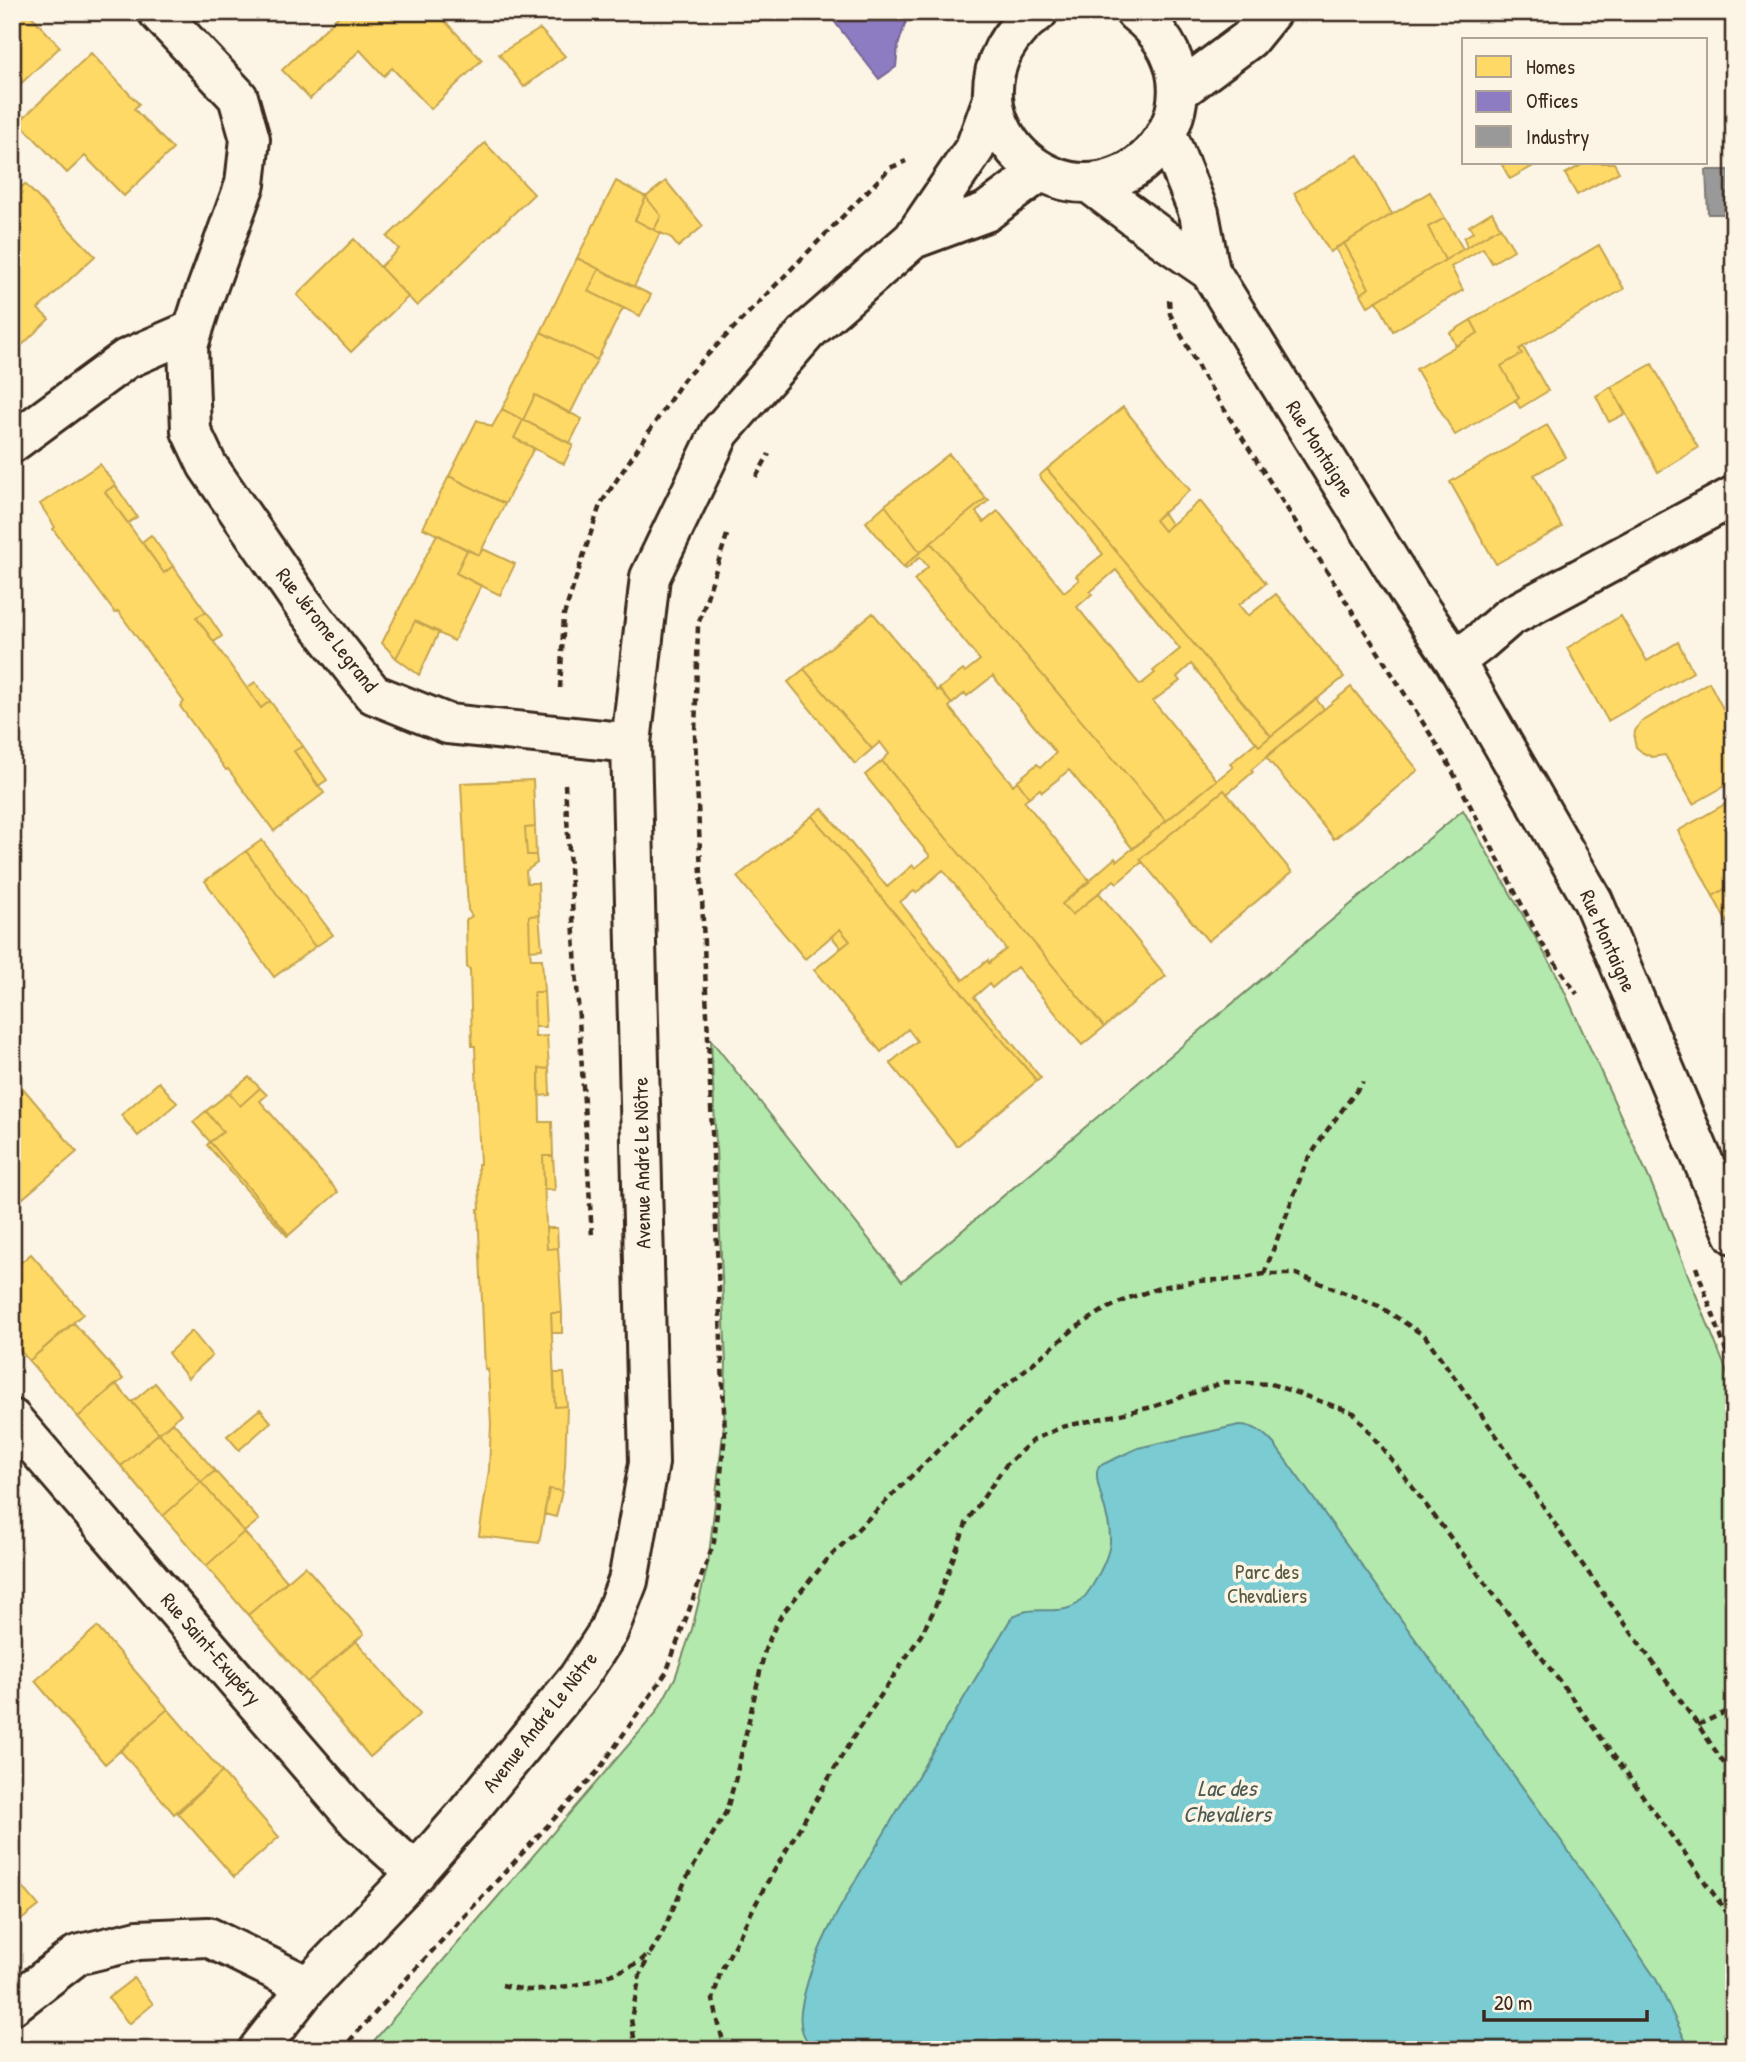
<svg xmlns="http://www.w3.org/2000/svg" width="1746" height="2062" font-family="'Patrick Hand',sans-serif">
  <style>
    .green { fill: #b3e9ac; stroke: #778a65; stroke-width: 2 }
    .water { fill: #7acbd2; stroke: #618b8a; stroke-width: 2 }
    .homes { fill: #ffd966; stroke: #c4a450; stroke-width: 2; fill-rule: evenodd }
    .offices { fill: #8e7cc3; stroke: #756392; stroke-width: 2 }
    .industry { fill: #999; stroke: #7d7874; stroke-width: 2 }
    .lines { fill: none; stroke-linecap: round; stroke-linejoin: round }
    .minor-casing { stroke: #3b2a1e; stroke-width: 44 }
    .path { stroke: #3b2a1e; stroke-width: 4.5; stroke-dasharray: 7 5; stroke-linecap: butt }
    .minor { stroke: #fcf5e5; stroke-width: 38 }
    .labels { text-anchor: middle; stroke-width: 7; stroke-linejoin: round; paint-order: stroke }
    .street-label { font-size: 21px; fill: #3b2a1e; stroke: #fcf5e5 }
    .park-label { font-size: 21px; fill: #595a42; stroke: #fcf5e5 }
    .water-label { font-size: 23px; font-style: italic; fill: #4e5a54; stroke: #fcf5e5 }
  </style>
  <rect width="100%" height="100%" fill="#fcf5e5"/>
  <filter id="ink" filterUnits="userSpaceOnUse"><feTurbulence type="fractalNoise" baseFrequency=".0143" numOctaves="2"/><feDisplacementMap in="SourceGraphic" scale="14" xChannelSelector="R" yChannelSelector="G"/><feConvolveMatrix kernelMatrix="1 2 1 2 8 2 1 2 1" color-interpolation-filters="sRGB"/></filter>
  <g filter="url(#ink)">
    <path class="green" d="M1463,810L1558,977L1652,1185L1725,1367L1734,1393V2050H366L656,1713L675,1678L692,1629L708,1564L724,1424L726,1363L711,1040L902,1281Z"/>
    <path class="water" d="M1239,1425C1254,1425 1264,1433 1274,1444L1565,1846L1656,1979L1690,2050H1246L1186,2047L1153,2050H814C803,2037 799,2028 801,2011C811,1946 853,1886 886,1830C928,1760 969,1690 1010,1620C1022,1607 1040,1611 1056,1610C1064,1610 1071,1608 1077,1604C1090,1595 1109,1558 1110,1542C1111,1520 1100,1499 1097,1478V1471L1099,1466L1138,1448Z"/>
    <path class="homes" d="M12,12H28L60,47L12,92Z
      M343,12H436L482,60L431,109L392,68L384,76L360,50L310,99L282,70Z
      M540,29L565,56L524,87L499,54Z
      M91,53L139,104L134,109L173,149L124,196L85,156L67,173L19,122Z
      M485,143L534,194L417,306L380,267L399,249L387,237Z
      M1358,155L1392,214L1330,252L1294,193Z
      M1501,163H1534L1535,165L1510,179Z
      M1585,163H1614L1619,172L1577,195L1565,174Z
      M616,181L646,197L635,220L660,233L634,287L577,258Z
      M666,181L703,226L678,247L670,237L654,230L661,216L646,197Z
      M25,184L95,256L38,309L49,319L12,355V196Z
      M1430,192L1445,218L1428,227L1445,260L1368,306L1361,294L1369,288L1344,243Z
      M646,197L661,216L654,230L635,220Z
      M1492,212L1500,227L1467,247L1464,238L1473,232L1469,226Z
      M1445,218L1463,249L1445,260L1428,227Z
      M1500,227L1514,250L1492,263L1483,248L1451,267L1463,290L1393,331L1377,301Z
      M354,239L408,297L351,352L297,295Z
      M1344,243L1369,288L1361,294L1335,248Z
      M1599,245L1624,289L1519,349L1522,354L1501,366L1519,398L1455,435L1416,369L1478,333L1471,320Z
      M577,258L599,269L588,291L623,308L597,360L541,332Z
      M599,269L651,295L640,316L588,291Z
      M1471,320L1478,333L1456,346L1450,333Z
      M541,332L597,360L570,414L535,395L523,420L502,409Z
      M1523,347L1548,391L1520,408L1515,400L1519,398L1501,366L1522,354L1519,349Z
      M1652,364L1698,448L1658,472L1611,387Z
      M1611,387L1625,414L1609,422L1596,396Z
      M535,395L582,419L570,443L523,420Z
      M1123,407L1190,490L1155,520L1164,531L1200,501L1266,583L1239,605L1248,616L1276,594L1344,677L1271,736L1047,469Z
      M502,409L523,420L514,438L534,448L505,504L449,476L477,420L492,427Z
      M523,420L573,445L564,464L514,438Z
      M1547,425L1566,457L1534,475L1562,527L1496,564L1450,482Z
      M949,454L986,498L920,552L885,505Z
      M100,464L115,485L105,492L164,573L173,566L206,612L196,617L261,708L270,701L303,746L294,751L324,793L274,831L228,769L226,770L180,706L184,702L118,611L115,613L53,529L55,527L40,504Z
      M1047,469L1271,736L1259,746L1191,664L1177,677L1180,681L1153,701L1217,780L1166,821L931,543L986,498L989,500L976,512L984,522L998,511L1064,592L1079,580L1076,576L1103,554L1039,476ZM1116,570L1180,649L1153,671L1155,673L1140,685L1077,607L1092,594L1090,592Z
      M449,476L505,504L479,555L423,528Z
      M115,485L137,517L128,523L105,492Z
      M885,505L920,552L903,567L866,522Z
      M1163,512L1171,524L1164,531L1155,520Z
      M437,534L467,550L456,573L481,586L454,641L415,621L396,658L382,643Z
      M151,535L173,566L164,573L142,542Z
      M931,543L1166,821L1133,849L1069,770L1042,792L1040,789L1029,797L1017,781L1037,764L1041,767L1056,753L993,676L967,696L965,693L952,704L939,689L963,670L965,672L980,660L914,580L928,567L920,557L906,569L903,567Z
      M483,549L515,564L500,595L456,573L467,550L479,555Z
      M206,612L222,636L214,642L196,617Z
      M873,613L937,691L939,689L952,704L949,707L1013,785L1017,781L1029,797L1024,801L1090,881L1062,904L1072,915L1099,893L1166,976L1104,1027L882,761L889,754L880,742L872,749L804,669Z
      M1621,616L1647,661L1678,642L1693,672L1608,721L1567,648Z
      M415,621L439,632L419,675L396,658Z
      M804,669L872,749L855,764L788,682Z
      M255,682L270,701L261,708L247,688Z
      M1709,682L1723,709L1734,703V781L1693,804L1665,755L1652,757L1643,753L1636,747L1634,739L1635,731L1640,723Z
      M1351,687L1418,770L1334,839L1266,757Z
      M1316,699L1324,709L1251,770L1253,772L1227,794L1224,790L1140,859L1142,862L1117,883L1114,880L1072,915L1062,904L1115,858L1117,861L1233,767L1230,764L1256,742L1259,746Z
      M303,746L327,780L318,786L294,751Z
      M882,761L1104,1027L1082,1045L1017,967L992,988L989,984L974,997L1041,1078L1037,1081L812,816L822,808L887,887L913,865L915,868L930,856L865,775ZM943,870L1006,949L989,963L988,960L963,980L900,902L914,891L916,893Z
      M533,780L535,827L525,828L527,855H536L537,863L526,871L527,883H538L539,915L529,916L530,950L531,959H542L544,992H534L535,1037L547,1036L549,1069L539,1068L540,1122H552L553,1156H543L547,1249L558,1248L562,1313H551L555,1407L567,1406L565,1467L562,1491L549,1489L539,1543L479,1536L489,1470L491,1424L488,1369H485L478,1209H480L478,1164H480L475,1046H472L470,969L467,968L466,920L472,916L468,910L461,783Z
      M1224,790L1292,872L1208,941L1140,859Z
      M1734,799V883L1713,896L1678,831Z
      M812,816L1037,1081L957,1146L890,1063L917,1041L908,1029L881,1052L814,970L850,941L840,929L805,959L737,877Z
      M535,827L536,855H527L525,828Z
      M262,840L333,935L315,947L246,851Z
      M246,851L315,947L274,977L205,881Z
      M1734,883V936L1713,896Z
      M539,915L542,949L530,950L529,916Z
      M840,929L850,941L841,948L832,937Z
      M534,992H544L546,1027H535Z
      M539,1068L549,1069L550,1095L539,1096Z
      M249,1077L260,1088L240,1106L229,1093Z
      M159,1082L177,1103L138,1136L121,1115Z
      M22,1087L77,1152L23,1198L12,1186V1096Z
      M260,1088L267,1095L260,1101L338,1192L289,1235L210,1142L223,1132L206,1111L229,1093L240,1106Z
      M206,1111L223,1132L210,1142L193,1122Z
      M210,1142L289,1235L287,1236L207,1145Z
      M543,1156H553L555,1190L544,1189Z
      M546,1228H557L558,1248L547,1249Z
      M31,1254L83,1314L29,1361L12,1341V1270Z
      M551,1313H562V1333H552Z
      M74,1323L123,1379L78,1417L29,1361Z
      M192,1331L212,1356L188,1378L168,1353Z
      M554,1373H564L567,1406L555,1407Z
      M155,1383L181,1414L159,1433L132,1402Z
      M116,1384L159,1433L121,1466L78,1417Z
      M260,1409L271,1422L239,1450L227,1436Z
      M173,1422L215,1471L201,1482L159,1433Z
      M159,1433L201,1482L163,1516L121,1466Z
      M215,1471L259,1520L244,1532L201,1482Z
      M201,1482L244,1532L206,1566L163,1516Z
      M549,1489L562,1491L556,1517L544,1514Z
      M244,1532L287,1581L248,1615L206,1566Z
      M305,1566L364,1634L307,1682L248,1615Z
      M97,1627L168,1709L105,1764L35,1681Z
      M356,1641L420,1714L370,1757L307,1682Z
      M168,1709L222,1772L174,1814L120,1750Z
      M222,1772L279,1837L234,1877L178,1813Z
      M12,1874L39,1906L12,1927Z
      M134,1978L153,2004L129,2024L108,1998Z"/>
    <path class="offices" d="M827,12H909L898,46L896,67L879,79Z"/>
    <path class="industry" d="M1706,170H1730V191H1734V214H1708Z"/>
    <g class="lines">
      <g class="minor-casing">
        <path id="minor" d="M158,12L238,97L250,139L245,184L202,302L188,346L191,431L207,465L302,603L373,694L448,724L631,743
          M1038,12C1009,31 991,63 993,98C995,123 1009,147 1028,162C1126,237 1242,93 1135,12
          M1178,92L1249,39L1271,12
          M1167,134L1199,213L1210,271L1408,591L1455,661L1593,901L1734,1234
          M1089,183L1165,240L1210,271
          M913,239L986,212L1041,171
          M12,443L126,359L193,330
          M1455,661L1479,643L1509,617L1734,496
          M12,1419L358,1821L416,1873
          M12,2005L77,1955L138,1940L208,1937L308,1986
          M258,2050L308,1986L401,1889L463,1818L578,1678L608,1632L628,1581L649,1463L631,743L650,577L720,432L807,332L913,239L975,148L993,99"/>
      </g>
      <path class="path" d="M1169,300L1170,314L1203,376L1446,759L1541,942L1577,994
        M756,477L769,454
        M560,688L564,615L600,505L684,379L890,168L906,161
        M565,784L592,1237
        M1696,1267L1734,1373
        M1264,1274L1306,1163L1325,1133L1363,1082
        M1698,1725L1734,1708
        M502,1985L526,1990H546L585,1983L618,1972L638,1963L651,1952L661,1936L686,1879L726,1812L735,1781L765,1650L774,1629L782,1614L827,1560L876,1511L990,1399L1074,1329L1104,1310L1129,1298L1162,1287L1198,1281L1239,1279L1264,1274H1296L1379,1306L1425,1336L1501,1442L1572,1550L1698,1725L1734,1778
        M341,2050L598,1771L666,1673L714,1542L725,1434L695,735L698,625L727,535
        M636,2050L631,2019L640,1975L649,1956
        M725,2050L713,2000L720,1973L764,1888L852,1739L921,1635L934,1610L967,1521L1006,1465L1033,1440L1062,1427L1152,1407L1225,1382L1271,1384L1354,1413L1394,1463L1567,1691L1723,1907L1734,1929"/>
      <use href="#minor" class="minor"/>
    </g>
  </g>
  <g class="labels">
    <g class="street-label">
      <text transform="translate(1320 449) rotate(58)" y="7">Rue Montaigne</text>
      <text transform="translate(327 630) rotate(52)" y="7">Rue Jérome Legrand</text>
      <text transform="translate(1608 941) rotate(66)" y="7">Rue Montaigne</text>
      <text transform="translate(642 1163) rotate(-91)" y="7">Avenue André Le Nôtre</text>
      <text transform="translate(211 1649) rotate(49)" y="7">Rue Saint-Exupéry</text>
      <text transform="translate(540 1722) rotate(-52)" y="7">Avenue André Le Nôtre</text>
    </g>
    <g class="park-label">
      <text x="1267" y="1579">Parc des<tspan x="1267" dy="24">Chevaliers</tspan></text>
    </g>
    <g class="water-label">
      <text x="1227" y="1796">Lac des<tspan x="1227" dy="26">Chevaliers</tspan></text>
    </g>
  </g>
  <rect width="1746" height="2062" fill="none" stroke="#fcf5e5" stroke-width="42"/>
  <rect x="21" y="21" width="1704" height="2020" fill="none" stroke="#3b2a1e" stroke-width="2.5" filter="url(#ink)"/>
  <rect x="1462" y="38" width="245" height="126" fill="#fcf5e5" stroke="#afa495" stroke-width="2"/>
  <rect x="1476" y="56" width="35" height="21" fill="#ffd966" stroke="#afa495" stroke-width="2"/>
  <text x="1526" y="74" font-size="21" fill="#3b2a1e">Homes</text>
  <rect x="1476" y="91" width="35" height="21" fill="#8e7cc3" stroke="#afa495" stroke-width="2"/>
  <text x="1526" y="108" font-size="21" fill="#3b2a1e">Offices</text>
  <rect x="1476" y="126" width="35" height="21" fill="#999999" stroke="#afa495" stroke-width="2"/>
  <text x="1526" y="144" font-size="21" fill="#3b2a1e">Industry</text>
  <path d="M1484 2010v10h163v-10" fill="none" stroke="#3b2a1e" stroke-width="3.5"/>
  <text x="1494" y="2010" font-size="21" fill="#3b2a1e" stroke="#fcf5e5" stroke-width="5" paint-order="stroke">20 m</text>
</svg>
